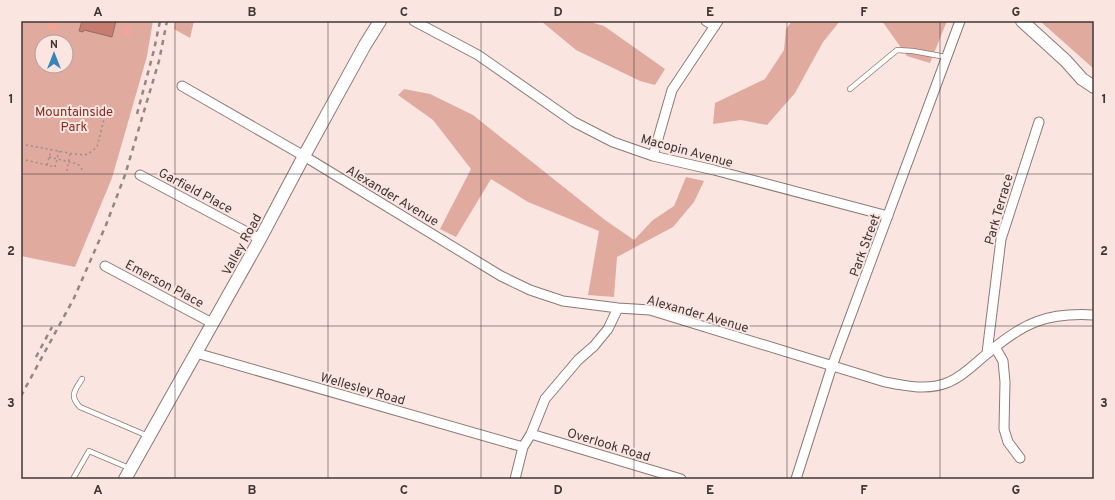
<svg xmlns="http://www.w3.org/2000/svg" width="1115" height="500" font-family="Overpass,sans-serif">
  <style>
    .green { fill: #e0aa9f; fill-rule: evenodd }
    .water { fill: #c67d6f; stroke: #9e685e }
    .building { fill: #f3a597 }
    .lines { fill: none; stroke-linecap: round; stroke-linejoin: round }
    .service-casing { stroke: #8d7a76; stroke-width: 6 }
    .minor-casing { stroke: #8d7a76; stroke-width: 11 }
    .secondary-casing { stroke: #8d7a76; stroke-width: 14 }
    .path { stroke: #9c8d8a; stroke-width: 1.5; stroke-dasharray: 2 3; stroke-linecap: butt }
    .service { stroke: #fff; stroke-width: 4.5 }
    .minor { stroke: #fff; stroke-width: 9 }
    .secondary { stroke: #fff; stroke-width: 12 }
    .rail { stroke: #948683; stroke-width: 2.5; stroke-dasharray: 5 5; stroke-linecap: butt }
    .grid { fill: none; stroke: #3f3735; stroke-width: 1; stroke-opacity: 0.55 }
    .labels { text-anchor: middle; stroke-width: 4; stroke-linejoin: round; paint-order: stroke }
    .park-label { font-size: 13px; fill: #852c1f; stroke: #fae5e1 }
    .street-label { font-size: 13px; fill: #3f3735; stroke: #fae5e1 }
    .neatline { fill: none; stroke: #3f3735; stroke-width: 1.5 }
    .grid-label { font-size: 13px; text-anchor: middle; font-weight: bold; fill: #3f3735 }
  </style>
  <rect width="100%" height="100%" fill="#fae5e1"/>
  <path class="green" d="M21,21H153L147,56L112,178L75,267L21,256ZM42,42H66V66H42Z
    M175,21H194L190,38L174,29Z
    M541,21H587L604,26L665,69L655,85L640,81L576,50Z
    M792,21H840L823,42L795,93L767,125L741,120L713,124L715,103L765,79L784,50L786,29Z
    M882,21H947L930,63L907,56Z
    M1040,21H1094V69Z
    M404,89L430,94L473,115L605,220L634,240L653,220L674,206L686,177L704,181L694,202L673,227L617,257L614,297L588,295L599,231L528,202L491,179L456,237L440,229L471,169L433,120L398,95Z"/>
  <path class="water" d="M82,21H116L112,37L84,30L83,32L79,31Z"/>
  <path class="building" d="M49,21H58L56,31L47,29Z
    M124,25L132,27L129,37L122,35Z"/>
  <g class="lines">
    <g class="service-casing">
      <path id="service" d="M850,89L897,50L913,51L946,57
        M82,379C75,390 69,396 80,407L148,436
        M73,479L89,451L129,468"/>
    </g>
    <g class="minor-casing">
      <path id="minor" d="M414,21L478,55L574,122L613,142L653,156L714,170L888,216
        M706,21L715,26
        M182,86L304,156L501,276L530,290L563,301L618,308L650,310L885,382C905,386 929,391 949,382C964,376 975,363 988,353C1023,323 1047,312 1094,315
        M653,156L672,90L718,21
        M140,175L260,239
        M105,266L212,323
        M995,347L1003,361L1005,382L1004,429L1008,442L1020,458
        M196,353L523,447
        M987,353L1001,239L1039,122
        M531,434L681,479
        M515,479L523,447L531,434L545,399L578,360L594,346L608,329L618,308
        M796,479L832,366L960,21"/>
    </g>
    <g class="secondary-casing">
      <path id="secondary" d="M1022,21L1066,61L1082,79L1094,87
        M125,479L260,239L304,156L365,45L380,21"/>
    </g>
    <path class="path" d="M45,21L49,22
      M21,144L74,154L84,155L88,154L97,147L105,115
      M49,157L78,164L84,172
      M21,159L55,167L59,151
      M47,165L51,150
      M67,171L70,154"/>
    <use href="#service" class="service"/>
    <use href="#minor" class="minor"/>
    <use href="#secondary" class="secondary"/>
    <path class="rail" d="M137,114L154,50L160,21
      M36,357L52,327
      M21,396L74,298L106,225L125,175L159,61L167,21"/>
  </g>
  <path class="grid" d="M175,21V479M328,21V479M481,21V479M634,21V479M787,21V479M940,21V479M21,174H1094M21,326H1094"/>
  <g class="labels">
    <g class="park-label">
      <text x="74" y="116">Mountainside<tspan x="74" dy="15">Park</tspan></text>
    </g>
    <g class="street-label">
      <text transform="translate(687 150) rotate(15)" y="5">Macopin Avenue</text>
      <text transform="translate(196 190) rotate(28)" y="5">Garfield Place</text>
      <text transform="translate(393 195) rotate(31)" y="5">Alexander Avenue</text>
      <text transform="translate(998 209) rotate(-74)" y="5">Park Terrace</text>
      <text transform="translate(241 244) rotate(-61)" y="5">Valley Road</text>
      <text transform="translate(864 245) rotate(-70)" y="5">Park Street</text>
      <text transform="translate(165 283) rotate(28)" y="5">Emerson Place</text>
      <text transform="translate(698 313) rotate(16)" y="5">Alexander Avenue</text>
      <text transform="translate(363 388) rotate(16)" y="5">Wellesley Road</text>
      <text transform="translate(609 444) rotate(17)" y="5">Overlook Road</text>
    </g>
  </g>
  <rect width="1115" height="500" fill="none" stroke="#fae5e1" stroke-width="44"/>
  <g transform="translate(54 54)"><circle r="19" fill="#fae5e1" stroke="#af9f9c"/>
  <path d="M0-3L7 15L0 10L-7 15Z" fill="#3784b7"/>
  <text y="-6" font-size="11" font-weight="bold" text-anchor="middle" fill="#3f3735">N</text>
  </g>
  <rect x="22" y="22" width="1071" height="456" class="neatline"/>
  <g class="grid-label">
    <text x="98" y="16">A</text>
    <text x="252" y="16">B</text>
    <text x="404" y="16">C</text>
    <text x="558" y="16">D</text>
    <text x="710" y="16">E</text>
    <text x="864" y="16">F</text>
    <text x="1016" y="16">G</text>
    <text x="11" y="103">1</text>
    <text x="1104" y="103">1</text>
    <text x="11" y="255">2</text>
    <text x="1104" y="255">2</text>
    <text x="11" y="407">3</text>
    <text x="1104" y="407">3</text>
    <text x="98" y="494">A</text>
    <text x="252" y="494">B</text>
    <text x="404" y="494">C</text>
    <text x="558" y="494">D</text>
    <text x="710" y="494">E</text>
    <text x="864" y="494">F</text>
    <text x="1016" y="494">G</text>
  </g>
</svg>
